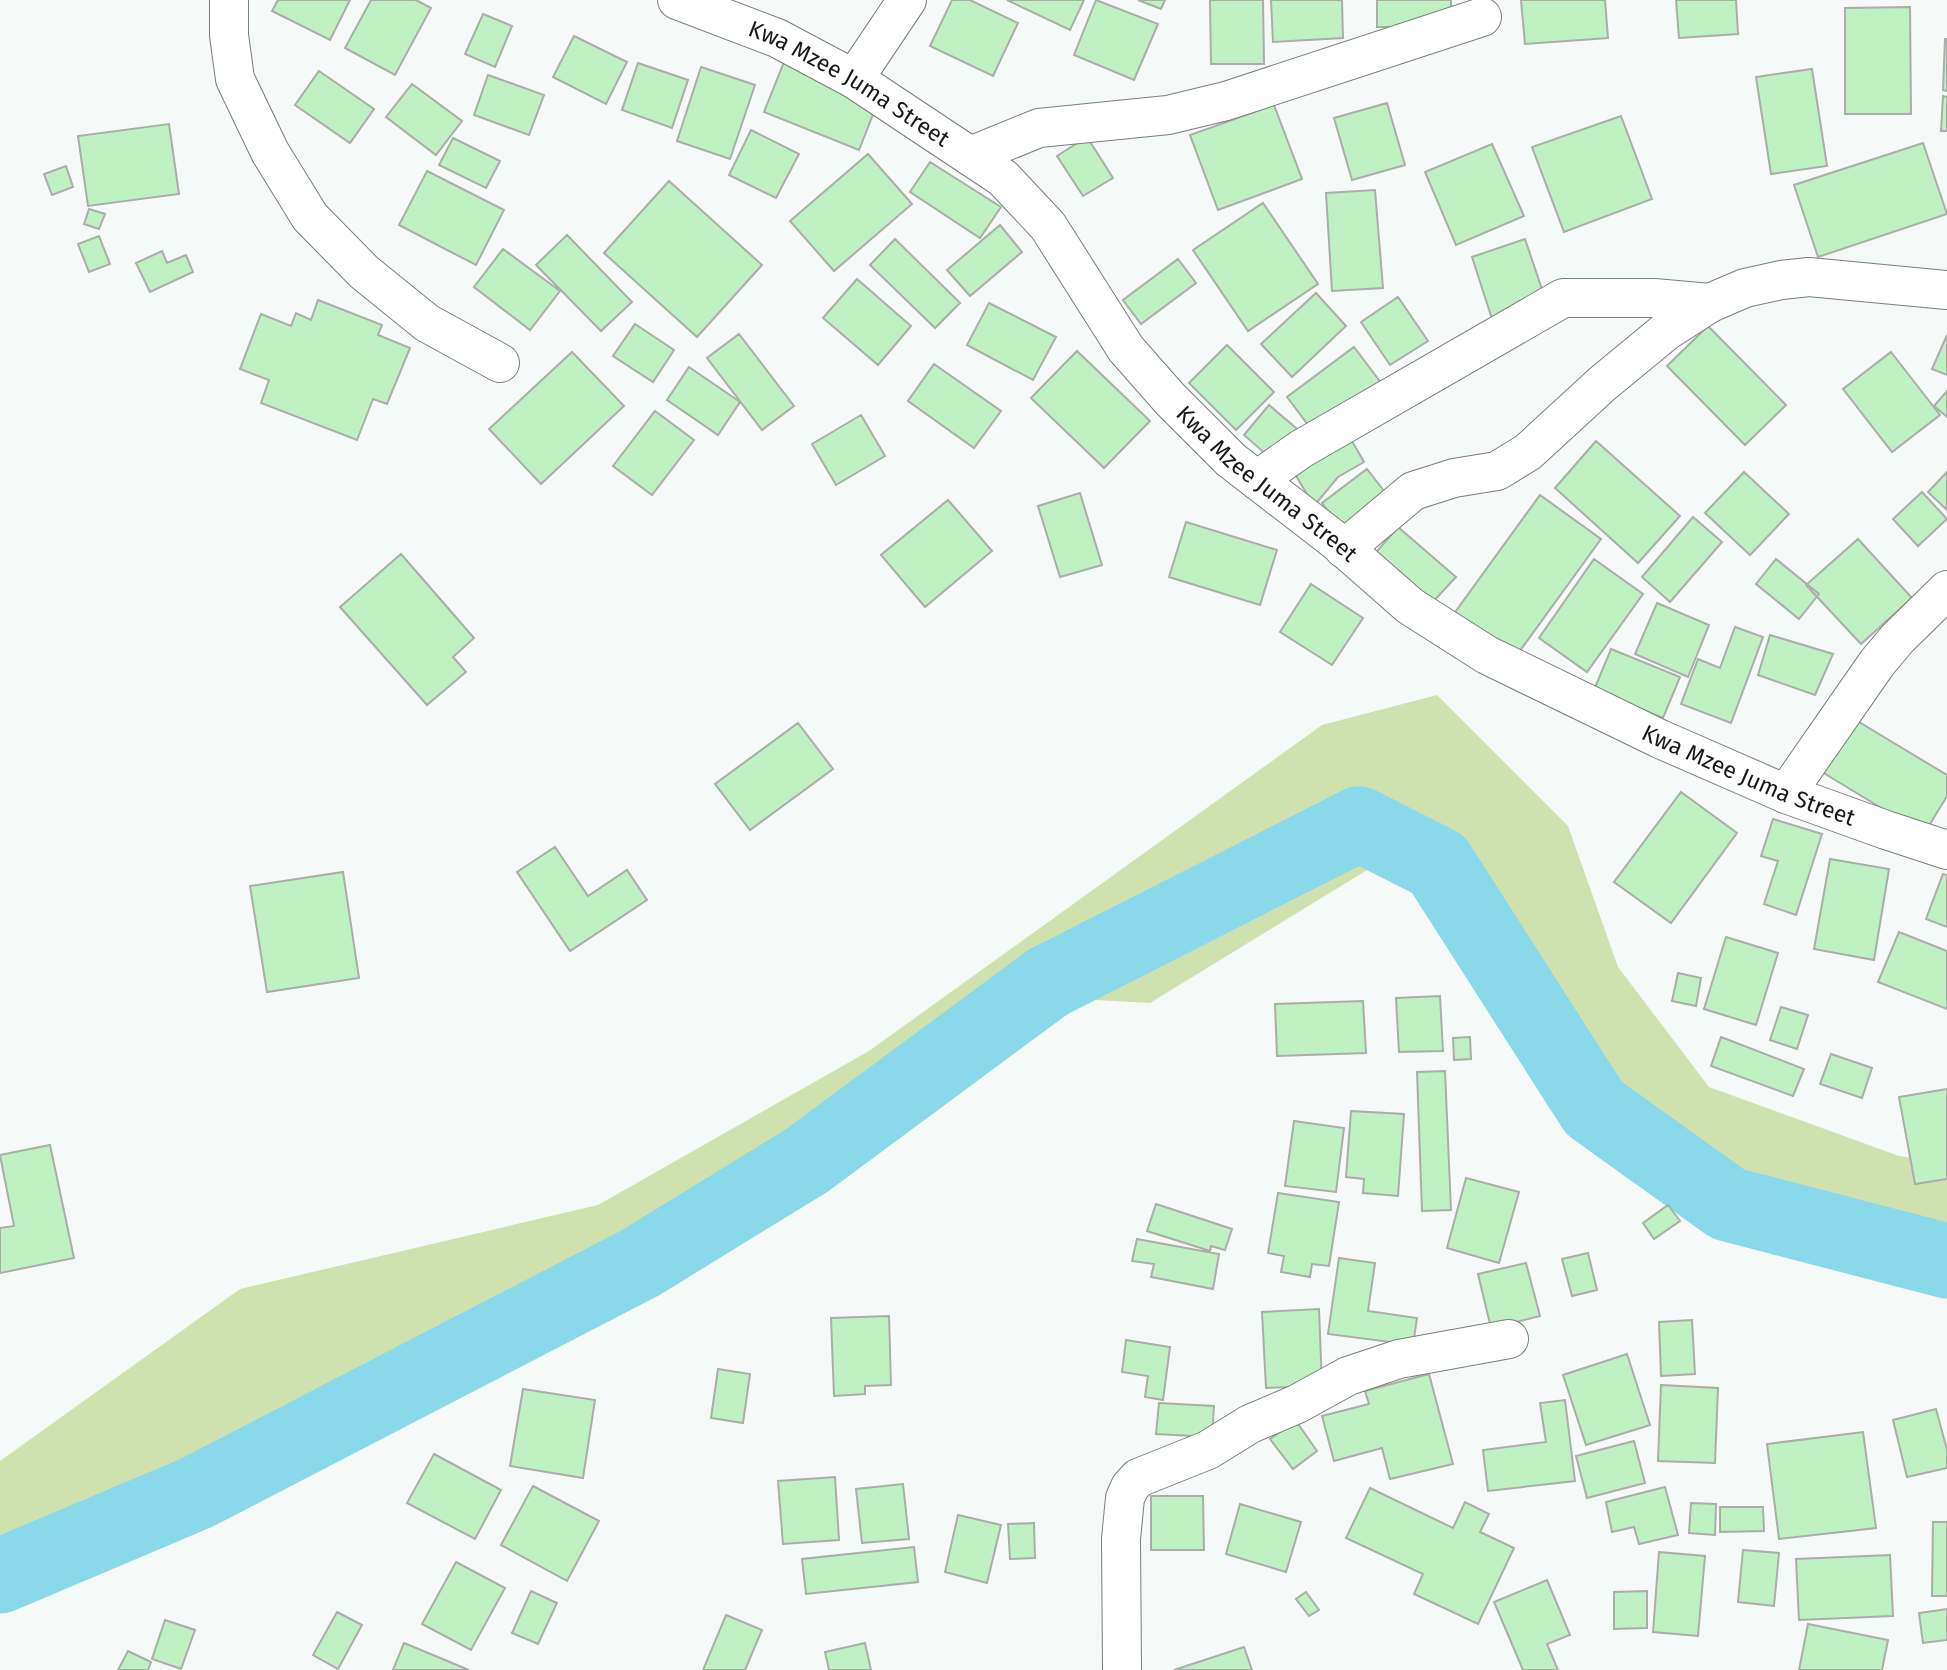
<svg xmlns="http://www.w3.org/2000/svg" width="1947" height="1670" font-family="'Fira Sans',sans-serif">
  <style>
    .green { fill: #d0e1b0 }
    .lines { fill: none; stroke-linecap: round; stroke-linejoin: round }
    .river { stroke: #8ad9ea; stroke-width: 75 }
    .building { fill: #c0f1c2; stroke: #aaadaa; stroke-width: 2 }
    .street-casing { stroke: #7a7e7c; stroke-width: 40 }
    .street { stroke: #fff; stroke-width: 38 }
    .labels { text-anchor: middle; stroke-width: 5; stroke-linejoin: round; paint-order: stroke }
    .street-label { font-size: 23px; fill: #171918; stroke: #fff }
  </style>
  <rect width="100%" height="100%" fill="#f5f9f7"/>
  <path class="green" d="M1437,695L1568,826L1618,967L1709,1087L1899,1156L1947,1163V1272L1885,1262L1613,1132L1426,834L1150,1003L1024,996L658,1259L363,1390L281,1462L157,1497L0,1603V1461L240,1289L598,1205L869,1051L1322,725Z"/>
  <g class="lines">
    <path class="river" d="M0,1576L196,1493L640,1263L806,1161L1048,982L1359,824L1438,864L1594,1108L1728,1204L1947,1261"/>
  </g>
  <path class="building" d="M278,0H350L330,40L272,11Z
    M371,0H416L431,8L395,75L345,48Z
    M952,0H970L1018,23L993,76L930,46Z
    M1007,0H1084L1070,30Z
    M1096,0L1158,24L1134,80L1074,55Z
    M1138,0H1165L1161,9Z
    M1210,0H1263L1264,64H1211Z
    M1271,0H1342L1343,38L1273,42Z
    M1377,0H1451V27H1377Z
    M1521,0H1605L1608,38L1525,44Z
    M1676,0H1736L1738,34L1679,38Z
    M1910,7L1911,114H1845V8Z
    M483,14L512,26L495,67L465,54Z
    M574,36L627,62L606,104L553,77Z
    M1945,39H1947V91L1943,90Z
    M784,62L879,99L859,150L764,112Z
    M638,63L688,80L672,128L622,110Z
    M701,67L755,85L730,159L677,141Z
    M1812,69L1827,166L1771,174L1756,77Z
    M319,71L374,109L350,143L295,105Z
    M488,75L544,95L529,135L474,115Z
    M412,84L462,121L436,155L386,117Z
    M1943,96L1947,97V131H1941Z
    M1387,103L1405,165L1352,180L1334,118Z
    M1274,105L1302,179L1218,210L1190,135Z
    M1621,116L1652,199L1564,232L1532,147Z
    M169,124L179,194L88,206L78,136Z
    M751,130L799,154L776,198L729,175Z
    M1087,137L1113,178L1083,196L1057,156Z
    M453,138L500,161L486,188L439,165Z
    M1923,143L1947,214L1818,257L1794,185Z
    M1492,144L1524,216L1456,245L1425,172Z
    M868,154L912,204L834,271L790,221Z
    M930,162L1001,207L980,238L910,192Z
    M66,166L73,187L52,195L44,174Z
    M427,171L504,210L476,265L399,225Z
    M669,181L762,265L697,337L604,253Z
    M1375,190L1383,288L1332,291L1326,193Z
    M1263,203L1318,284L1248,331L1193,250Z
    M89,209L105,214L99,229L84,224Z
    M1000,225L1022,252L970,296L947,270Z
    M567,235L632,302L601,331L536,265Z
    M99,236L110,264L89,272L78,244Z
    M895,239L960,303L935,328L870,265Z
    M1525,239L1547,304L1493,322L1472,257Z
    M503,249L560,291L530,330L474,287Z
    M162,251L167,263L186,255L193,272L150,292L136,263Z
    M1178,259L1196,283L1141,324L1123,300Z
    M857,279L911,326L878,365L823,318Z
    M1316,293L1346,326L1292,377L1261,344Z
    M1398,297L1428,341L1390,365L1361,322Z
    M318,300L382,325L378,335L410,348L387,404L373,399L357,440L261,403L269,380L240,369L261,314L291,326L296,313L311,320Z
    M989,303L1056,337L1033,380L967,345Z
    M635,324L674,350L653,382L613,356Z
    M1708,326L1786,405L1745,445L1667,366Z
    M739,334L794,406L762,430L707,358Z
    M1947,335V375L1932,369Z
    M1227,345L1274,392L1236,430L1189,383Z
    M1354,347L1382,384L1315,434L1287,397Z
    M1077,351L1150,421L1104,468L1031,398Z
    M572,352L624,406L541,484L489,429Z
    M1891,352L1940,415L1892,452L1843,389Z
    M934,364L1001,411L974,448L908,401Z
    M689,367L740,402L718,435L667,400Z
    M1947,391V417L1934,406Z
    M1269,405L1302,433L1276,463L1244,435Z
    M655,411L694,440L652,495L613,466Z
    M861,415L885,456L836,485L812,444Z
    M1349,436L1364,462L1338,477L1314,506L1292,469Z
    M1596,441L1680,516L1638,563L1555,488Z
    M1367,469L1391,500L1346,535L1322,503Z
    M1744,472L1789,514L1750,555L1705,513Z
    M1947,472V510L1928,492Z
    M1922,492L1947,519L1918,546L1893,519Z
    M1080,493L1102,565L1060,577L1038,506Z
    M1540,495L1601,539L1514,659L1453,615Z
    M948,500L992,551L925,607L881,555Z
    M1693,517L1722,542L1670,602L1642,577Z
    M1186,522L1277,550L1260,605L1169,577Z
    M1398,527L1456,577L1429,606L1372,557Z
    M1858,539L1912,598L1861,644L1806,585Z
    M401,554L474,638L453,657L466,672L427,705L340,607Z
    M1594,559L1643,594L1587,672L1539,638Z
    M1776,559L1819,594L1799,619L1756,584Z
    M1311,584L1363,618L1332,665L1280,632Z
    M1657,603L1709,625L1688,677L1635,654Z
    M1735,627L1763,637L1731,723L1681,704L1698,659L1720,668Z
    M1770,635L1833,654L1815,695L1758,675Z
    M1611,649L1680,677L1663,718L1594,690Z
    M1854,719L1947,775V796L1924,834L1822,772Z
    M798,723L833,769L750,830L715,784Z
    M1681,792L1737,833L1671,923L1614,882Z
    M1773,819L1822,834L1796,915L1764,904L1778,861L1761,856Z
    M555,847L588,896L627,870L647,900L570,951L517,872Z
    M1830,859L1889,869L1874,960L1814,949Z
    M343,872L359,978L267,992L250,886Z
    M1943,874L1947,875V927L1926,919Z
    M1899,932L1947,951V1009L1878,982Z
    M1726,937L1778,953L1756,1025L1704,1009Z
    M1678,973L1701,978L1696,1006L1672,1001Z
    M1440,996L1443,1051L1399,1052L1396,998Z
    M1363,1001L1366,1053L1277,1056L1275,1004Z
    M1781,1007L1808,1015L1797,1049L1770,1040Z
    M1470,1037L1471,1059L1454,1060L1453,1038Z
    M1721,1037L1804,1069L1793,1096L1711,1066Z
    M1831,1054L1872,1068L1862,1098L1820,1084Z
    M1445,1071L1451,1210L1422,1211L1417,1072Z
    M1947,1089V1179L1915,1184L1899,1097Z
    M1351,1111L1404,1114L1398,1196L1363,1193L1364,1179L1346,1177Z
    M1294,1121L1344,1128L1336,1192L1285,1186Z
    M50,1145L74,1258L0,1273V1228L14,1226L0,1155Z
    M1466,1178L1519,1192L1499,1263L1447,1248Z
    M1278,1193L1339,1202L1329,1266L1312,1264L1310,1277L1281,1272L1284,1256L1268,1253Z
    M1156,1204L1232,1229L1225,1250L1211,1246L1210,1251L1147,1231Z
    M1668,1205L1680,1221L1654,1239L1643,1223Z
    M1137,1239L1219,1254L1213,1289L1151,1277L1154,1264L1132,1261Z
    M1588,1253L1597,1290L1572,1296L1562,1259Z
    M1339,1258L1375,1263L1368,1311L1417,1318L1413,1345L1328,1334Z
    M1526,1263L1540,1316L1491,1328L1478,1274Z
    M1319,1309L1322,1386L1266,1388L1262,1312Z
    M889,1316L891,1385L865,1386V1394L834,1396L831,1318Z
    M1692,1320L1695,1374L1661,1376L1659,1322Z
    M1126,1340L1170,1347L1163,1400L1145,1397L1148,1376L1122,1372Z
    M1627,1354L1650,1425L1586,1445L1563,1375Z
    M718,1369L750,1374L743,1423L711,1418Z
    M1429,1374L1453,1464L1390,1479L1382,1448L1334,1461L1322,1416L1369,1404L1365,1391Z
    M1661,1385L1718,1388L1715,1463L1658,1461Z
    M523,1389L595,1400L583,1478L510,1466Z
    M1565,1400L1575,1481L1488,1491L1483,1450L1546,1442L1540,1403Z
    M1159,1403L1214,1406L1212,1437L1156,1434Z
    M1936,1409L1947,1450V1468L1907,1477L1893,1420Z
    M1296,1421L1317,1451L1293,1469L1270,1439Z
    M1863,1432L1876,1528L1779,1539L1767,1444Z
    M1634,1441L1645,1483L1587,1498L1576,1456Z
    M434,1454L501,1490L475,1539L407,1503Z
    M835,1477L839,1540L783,1544L778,1481Z
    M903,1484L909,1539L862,1543L856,1489Z
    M533,1486L599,1521L567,1581L501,1545Z
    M1665,1487L1678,1535L1639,1544L1634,1527L1612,1532L1606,1502Z
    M1370,1488L1453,1528L1465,1502L1489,1514L1480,1532L1514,1548L1478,1624L1414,1594L1423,1574L1346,1538Z
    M1151,1496H1203L1204,1550H1151Z
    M1691,1503L1716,1504L1715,1535L1689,1533Z
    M1240,1504L1301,1522L1286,1572L1226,1554Z
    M1720,1507H1763L1764,1531L1720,1532Z
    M958,1515L1001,1525L987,1583L945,1572Z
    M1933,1522H1947V1596H1932Z
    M1034,1523L1035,1558L1010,1559L1008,1524Z
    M914,1547L918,1582L806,1594L802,1559Z
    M1743,1550L1779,1553L1774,1606L1738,1602Z
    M1659,1552L1705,1556L1698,1636L1653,1632Z
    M1890,1555L1893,1616L1799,1620L1796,1559Z
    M456,1562L505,1588L471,1650L422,1624Z
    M1547,1580L1570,1635L1547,1644L1558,1670H1523L1494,1602Z
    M531,1591L557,1603L538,1644L512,1633Z
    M1647,1591V1628L1614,1629V1592Z
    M1306,1592L1319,1610L1309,1616L1296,1599Z
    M1947,1609V1640L1923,1643L1919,1613Z
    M337,1612L362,1625L338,1669L313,1655Z
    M726,1615L762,1630L745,1670H703Z
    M165,1620L195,1630L181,1669L152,1659Z
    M1808,1624L1888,1640L1882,1670H1799Z
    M404,1643L469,1670H393Z
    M865,1643L871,1670H829L825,1652Z
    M1244,1647L1252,1670H1174Z
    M128,1651L151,1662L148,1670H118Z"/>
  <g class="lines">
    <g class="street-casing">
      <g id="street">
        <path d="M229,0V35L235,79L270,152L310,217L364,272L427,323L500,363"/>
        <path id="s1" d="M677,0L777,38L854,79L1003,178L1048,226L1126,349L1170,399L1231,460L1336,541L1410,606L1487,655L1660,739L1786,794L1886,830L1947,850"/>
        <path d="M854,79L907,0"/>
        <path d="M970,156L1039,128L1168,115L1226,101L1482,17"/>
        <path d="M1257,480L1301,449L1563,298H1654L1710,303"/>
        <path d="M1344,549L1413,491L1454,478L1497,471L1528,452L1602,384L1665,332L1710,303L1745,288L1781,280L1809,277L1947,290"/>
        <path d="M1786,794L1877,663L1898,638L1947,590"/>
        <path d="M1122,1670L1121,1539L1125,1498L1130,1487L1138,1478L1208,1450L1250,1424L1297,1404L1348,1376L1399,1359L1509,1339"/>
      </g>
    </g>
    <use href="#street" class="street"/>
  </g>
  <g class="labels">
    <g class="street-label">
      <text dy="8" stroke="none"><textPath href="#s1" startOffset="192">Kwa Mzee Juma Street</textPath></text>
      <text dy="8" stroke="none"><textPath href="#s1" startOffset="780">Kwa Mzee Juma Street</textPath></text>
      <text dy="8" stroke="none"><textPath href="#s1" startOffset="1348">Kwa Mzee Juma Street</textPath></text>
    </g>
  </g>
</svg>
